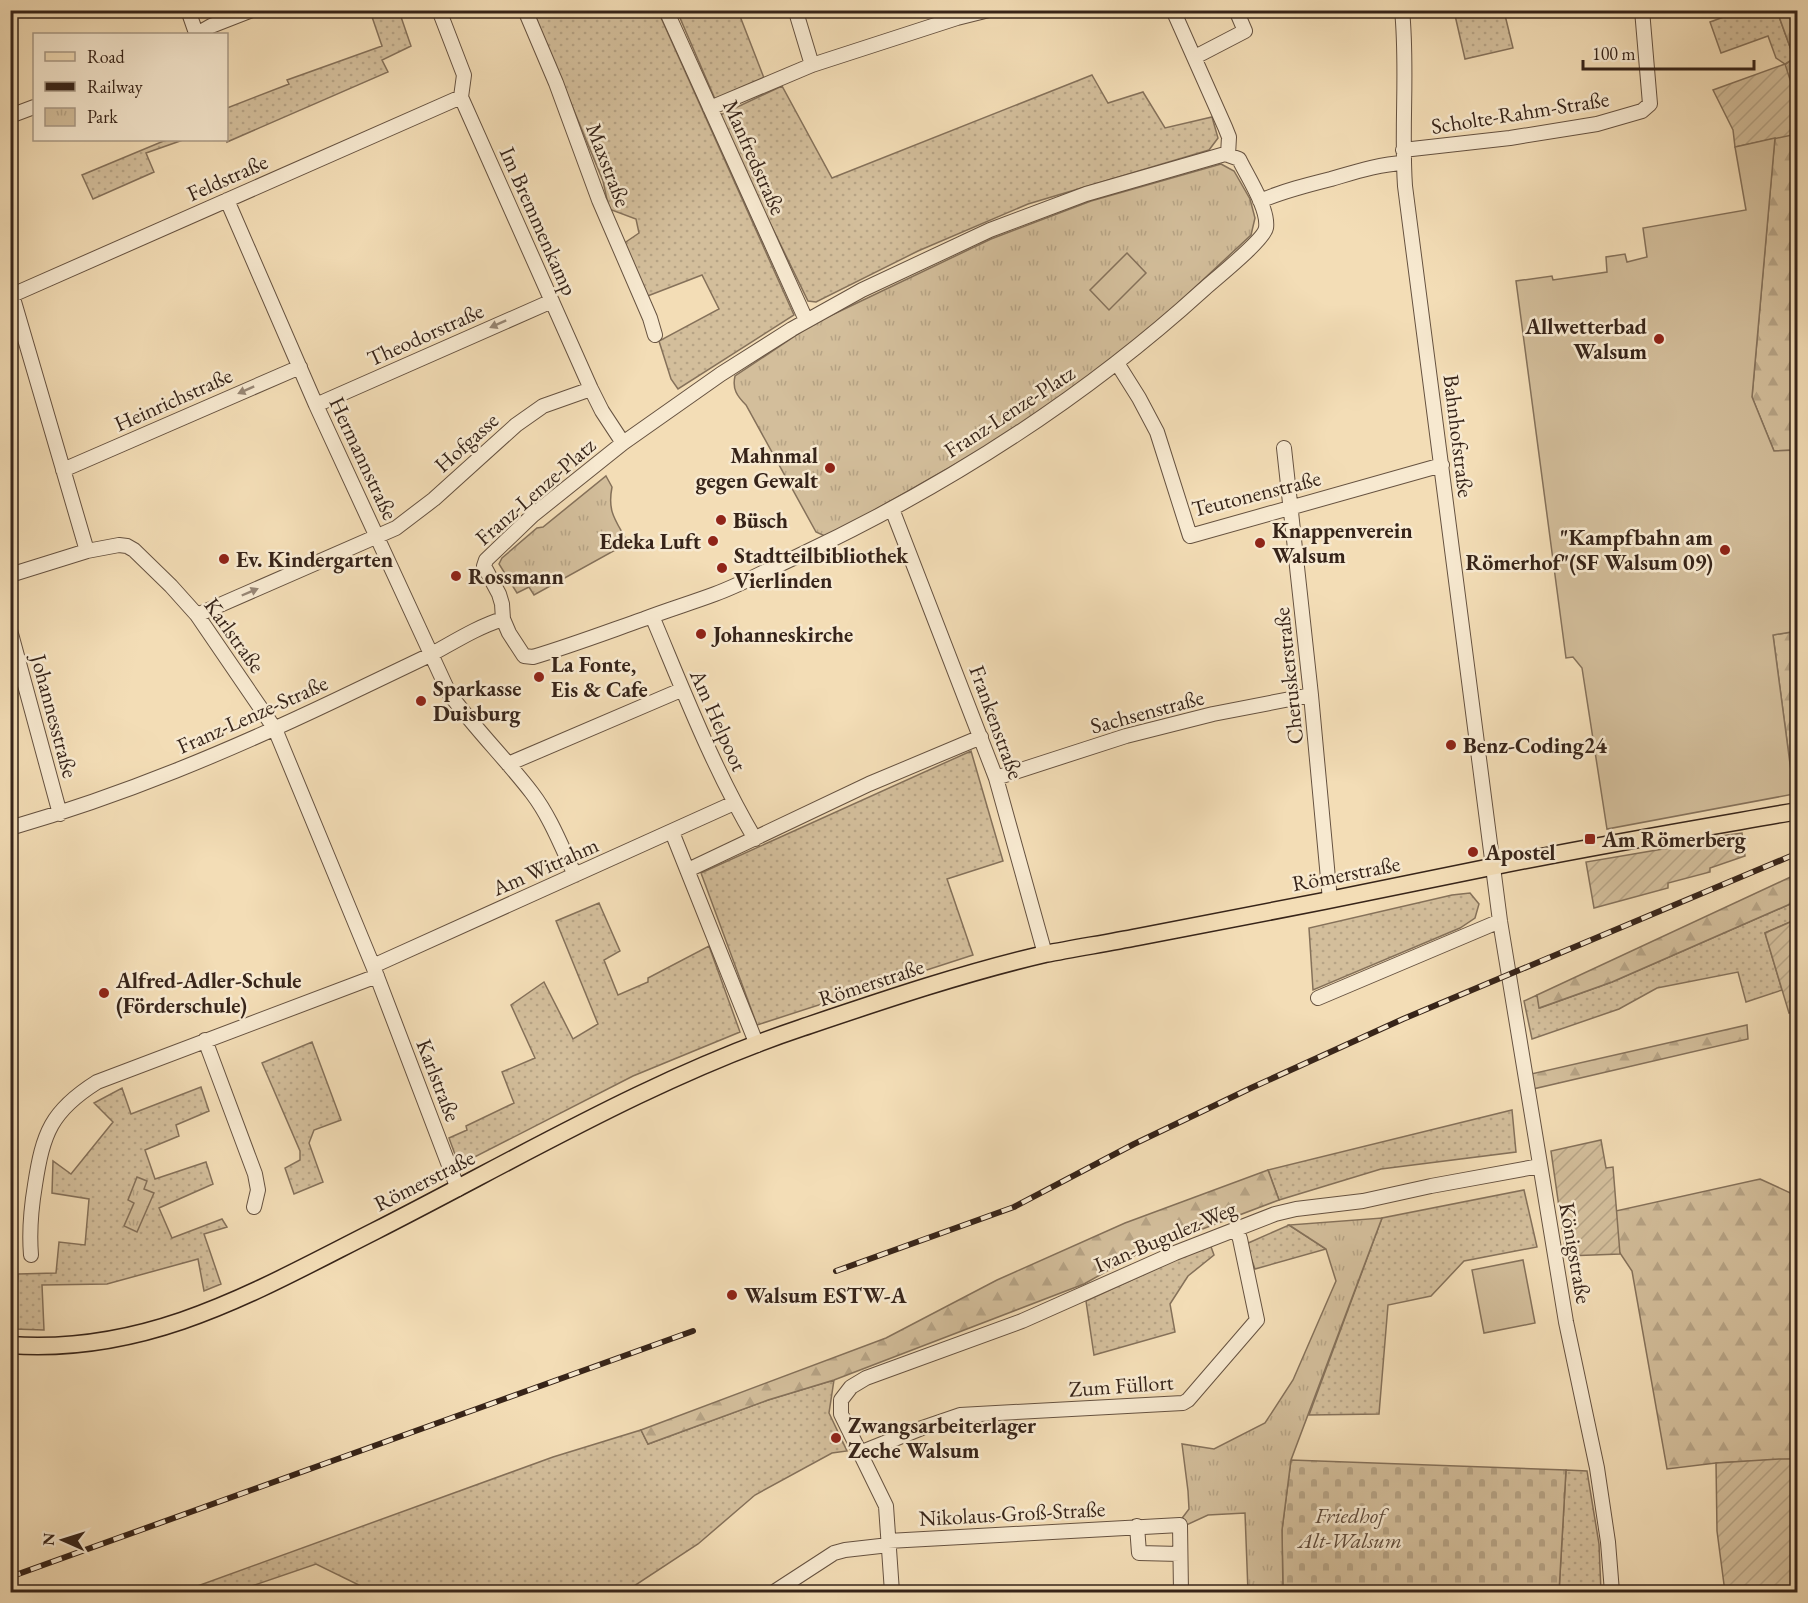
<svg xmlns="http://www.w3.org/2000/svg" width="1808" height="1603" font-family="'EB Garamond',serif">
  <style>
    .grass { fill: url(#grass-dots); stroke: #85715a; stroke-width: 1.5 }
    .forest { fill: url(#forest-firs); stroke: #85715a; stroke-width: 1.5 }
    .cemetery { fill: url(#cemetery-stones); stroke: #85715a; stroke-width: 1.5 }
    .park { fill: url(#park-tufts); stroke: #85715a; stroke-width: 1.5 }
    .garden { fill: url(#garden-furrows); stroke: #85715a; stroke-width: 1.5 }
    .pitch { fill: #d3be9b; stroke: #85715a; stroke-width: 1.5 }
    .lines { fill: none; stroke-linecap: round; stroke-linejoin: round }
    .minor-casing { stroke: #665240; stroke-width: 16 }
    .major-casing { stroke: #372419; stroke-width: 19 }
    .minor { stroke: #f7e9d0; stroke-width: 14 }
    .major { stroke: #f3ddb6; stroke-width: 16 }
    .rail-casing { stroke: #372419; stroke-width: 6 }
    .rail { stroke: #f7e9d0; stroke-width: 4; stroke-dasharray: 11; stroke-linecap: butt }
    .oneway { fill: #978674 }
    .poi-dot { fill: #8f2418; stroke: #f7e9d0; stroke-width: 2 }
    .labels { text-anchor: middle; stroke-width: 5; stroke-linejoin: round; paint-order: stroke }
    .street-label { font-size: 22px; fill: #372419; stroke: #f7e9d0 }
    .poi-label { font-size: 22px; font-weight: bold; fill: #372419; stroke: #f7e9d0; text-anchor: start }
    .park-label { font-size: 22px; font-style: italic; fill: #5e4a3a; stroke: #f7e9d0 }
  </style>
  <defs>
    <pattern id="grass-dots" width="8" height="8" patternUnits="userSpaceOnUse" patternTransform="scale(1.5)"><rect width="8" height="8" fill="#d3be9b"/><path d="M2 2h.1M6 6h.1" fill="none" stroke="#b6a385" stroke-width="1.8" stroke-linecap="round"/></pattern>
    <pattern id="forest-firs" width="22" height="20" patternUnits="userSpaceOnUse" patternTransform="scale(1.5)"><rect width="22" height="20" fill="#d3be9b"/><path d="M5 1l3.5 6h-7zM16 11l3.5 6h-7z" fill="#b6a385"/></pattern>
    <pattern id="cemetery-stones" width="16" height="16" patternUnits="userSpaceOnUse" patternTransform="scale(1.5)"><rect width="16" height="16" fill="#d3be9b"/><path d="M2 7V4a2 2 0 0 1 4 0v3zM10 15v-3a2 2 0 0 1 4 0v3z" fill="#b6a385"/></pattern>
    <pattern id="park-tufts" width="24" height="20" patternUnits="userSpaceOnUse" patternTransform="scale(1.5)"><rect width="24" height="20" fill="#d3be9b"/><path d="M3 7l-1-3M5 7V3M7 7l1-3M15 17l-1-3M17 17v-4M19 17l1-3" fill="none" stroke="#b6a385"/></pattern>
    <pattern id="garden-furrows" width="10" height="10" patternUnits="userSpaceOnUse" patternTransform="scale(1.5)"><rect width="10" height="10" fill="#d3be9b"/><path d="M-1 1l2-2M0 10L10 0M9 11l2-2" fill="none" stroke="#b6a385"/></pattern>
  </defs>
  <rect width="100%" height="100%" fill="#f3ddb6"/>
  <filter id="stains"><feTurbulence type="fractalNoise" baseFrequency=".00333" numOctaves="4"/><feColorMatrix values="0 0 0 0 .2 0 0 0 0 .09 0 0 0 0 .02 0 0 0 .5 -.17"/></filter>
  <radialGradient id="worn" r=".72"><stop offset=".6" stop-color="#630" stop-opacity="0"/><stop offset="1" stop-color="#630" stop-opacity=".3"/></radialGradient>
  <path class="grass" d="M370,11H399L411,46L382,60L388,72L227,142V108L289,84L287,80L382,46Z
    M533,11H658L794,315L678,389L671,379L659,341L719,309L702,275L645,297L623,244L639,233L636,219L609,209L603,181Z
    M677,11H738L764,78L715,99Z
    M1454,11H1504L1513,48L1465,59Z
    M1740,11H1777L1794,58L1785,64L1776,58L1768,36L1721,53L1710,22Z
    M1092,75L1108,103L1143,92L1165,128L1212,117L1218,138L1209,150L1028,204L918,251L816,302L808,301L718,116L782,86L832,178Z
    M166,140H183L146,153L154,172L93,199L82,175Z
    M971,751L1003,861L947,879L973,955L757,1025L701,873Z
    M1470,893L1479,904L1475,918L1460,928L1313,990L1309,928L1452,895Z
    M1797,901V919L1765,933L1782,990L1746,1002L1738,972L1657,988L1619,1009L1532,1039L1524,1001L1537,995L1540,1008L1612,982Z
    M599,903L620,951L604,960L618,995L648,982V978L709,946L740,1032L633,1076L463,1163L457,1160L449,1138L467,1130L466,1126L514,1103L502,1072L535,1058L511,1005L544,982L573,1039L598,1024L556,921Z
    M312,1042L341,1120L314,1130L309,1143L323,1182L294,1194L285,1168L300,1160V1151L262,1063Z
    M201,1087L209,1111L176,1125L179,1136L145,1150L155,1179L206,1162L213,1184L159,1208L172,1238L222,1219L227,1227L204,1234L221,1284L204,1291L198,1259L107,1284L42,1285L44,1330L14,1329L18,1274L56,1273L59,1242L85,1245L89,1199L52,1193L53,1161L71,1174L113,1122L94,1103L122,1088L131,1114Z
    M1512,1110L1516,1152L1381,1169L1279,1200L1268,1170Z
    M1524,1190L1537,1247L1464,1261L1431,1296L1388,1305L1379,1414L1309,1415L1382,1218Z
    M1289,1225L1326,1249L1255,1269L1246,1244Z
    M1210,1244L1214,1255L1188,1276L1170,1304L1175,1332L1094,1355L1086,1301Z
    M834,1380L829,1413L847,1451L832,1453L755,1495L698,1544L625,1592H373L316,1564L234,1592H181L553,1457L641,1430L648,1444L768,1400Z
    M1566,1470L1587,1471L1599,1544L1601,1592H1559Z"/>
  <path class="forest" d="M1777,11H1797V450L1774,451L1752,397L1781,68L1794,58Z
    M1797,631V806L1794,794L1773,635Z
    M1797,874V901L1612,982L1539,1008L1537,995Z
    M1747,1025L1748,1039L1533,1089L1531,1074Z
    M1268,1170L1279,1200L1139,1253L1084,1284L834,1380L768,1400L648,1444L641,1430L886,1338L997,1280L1125,1223Z
    M1760,1179L1797,1196V1459L1716,1463L1667,1469L1632,1271L1614,1244L1611,1212Z"/>
  <path class="cemetery" d="M1291,1460L1566,1470L1559,1592H1283L1282,1530Z"/>
  <path class="park" d="M1221,164L1234,171L1250,199L1255,218L1251,235L1115,362L1026,424L827,537L816,532L746,405C737,396 732,389 735,376L813,324L991,239L1091,201Z
    M606,476L612,487C607,513 616,520 628,543L534,595L529,587L517,593L499,564L502,558L537,528L543,527Z
    M137,1177L147,1181L144,1189L154,1193L137,1232L124,1226L134,1203L128,1200Z
    M1382,1218L1291,1460L1282,1530L1283,1592H1248L1245,1513L1208,1515L1182,1527L1180,1521L1189,1509L1188,1491L1182,1444L1214,1449L1265,1423L1293,1380L1336,1281L1326,1249L1289,1225Z"/>
  <path class="garden" d="M1785,64L1797,101V134L1735,147L1733,130L1713,90Z
    M1742,833L1745,856L1710,868V872L1668,883V888L1594,908L1586,862L1692,844V840Z
    M1797,919V1010L1789,1013L1765,933Z
    M1601,1140L1606,1168L1613,1167L1620,1254L1566,1256L1551,1151Z
    M1779,1459H1797V1592H1725L1717,1531L1716,1463Z"/>
  <path class="pitch" d="M1775,138L1752,397L1774,451L1797,450V631L1773,635L1794,794L1607,829L1582,668L1573,657L1566,658L1516,281L1552,276L1553,280L1607,272L1606,257L1625,254L1627,262L1647,257L1643,228L1746,210L1735,147Z
    M1127,253L1146,273L1109,310L1090,290Z
    M1523,1260L1535,1323L1484,1333L1472,1270Z"/>
  <g class="lines">
    <g class="minor-casing">
      <path id="minor" d="M188,10L196,33
        M439,10L464,75L461,97L591,389L602,411L623,443
        M525,10L556,83L599,200L650,318L655,335
        M666,10L806,320
        M798,10L796,12L812,65
        M1173,10L1225,127L1229,137L1228,155
        M1402,10C1408,69 1401,127 1405,186L1500,921L1566,1322L1597,1468L1608,1542L1612,1592
        M197,34L211,26L252,10
        M1195,57L1245,31L1236,10
        M710,108L812,65L957,18L989,10
        M10,116L34,107
        M1403,150L1510,138L1597,124L1642,111L1650,104L1642,10
        M1225,154L1239,159C1247,176 1269,209 1266,228C1264,240 1214,280 1203,290C1082,400 943,488 796,557C769,569 742,584 715,594C691,603 667,610 644,619C607,632 570,646 533,657L524,656L509,633L503,619L502,604L499,594L484,566L486,560L533,515L623,443L721,374L792,329L862,290L990,230L1086,194Z
        M227,200L316,405L449,693C475,729 506,759 532,793C551,818 562,848 575,875
        M1260,201C1283,191 1307,185 1331,179C1355,172 1379,164 1404,163
        M10,288L87,551L119,545L127,546L134,550L171,586L197,615L275,729L373,966L458,1189
        M10,296L461,97
        M1117,363L1139,398L1157,432L1190,536L1442,465
        M316,405L552,301
        M1284,448L1311,695L1330,900
        M63,470L300,367
        M892,509L996,778L1045,954
        M10,575L87,551
        M197,615L396,528L434,499L516,425L543,406L591,389
        M652,616C684,692 713,768 755,839
        M10,630L60,814
        M508,764L681,690
        M996,778L1126,736L1213,714L1311,695
        M10,828C124,795 229,751 336,700C367,685 399,670 430,655C454,642 477,627 503,619
        M672,832L757,1045
        M688,870L869,784L981,737
        M373,966L734,803
        M1318,998L1500,921
        M205,1040L255,1174L258,1190L254,1207
        M31,1255C29,1231 31,1209 35,1185C43,1133 51,1111 97,1082L377,976
        M862,1452L922,1428L960,1415L1183,1403L1188,1400L1257,1320L1240,1239L1236,1228
        M1137,1526L1139,1553L1180,1554
        M888,1541L1180,1525L1181,1592
        M774,1592L834,1553L845,1550L889,1545
        M892,1592L886,1506L841,1414V1400L851,1387L866,1378L1022,1321L1175,1253L1275,1214L1296,1209L1363,1201L1431,1186L1540,1166"/>
    </g>
    <g class="major-casing">
      <path id="major" d="M10,1345C149,1355 256,1291 375,1231C515,1160 652,1078 801,1028C881,1001 963,973 1045,954C1076,948 1107,943 1138,937C1200,925 1262,913 1324,901C1380,890 1435,878 1491,867C1592,846 1695,829 1798,811"/>
    </g>
    <use href="#minor" class="minor"/>
    <use href="#major" class="major"/>
    <g class="rail-casing">
      <path id="rail" d="M836,1271L1014,1207L1134,1144L1251,1088L1403,1019L1798,853
        M10,1577L693,1331"/>
    </g>
    <use href="#rail" class="rail"/>
  </g>
  <defs><path id="oneway-solid" d="M-6-.8H1V-3.2L6.5 0L1 3.2V.8H-6Z" transform="scale(1.5)"/></defs>
  <g class="oneway">
    <use href="#oneway-solid" transform="translate(498 324) rotate(156)"/>
    <use href="#oneway-solid" transform="translate(246 390) rotate(156)"/>
    <use href="#oneway-solid" transform="translate(250 592) rotate(-23)"/>
  </g>
  <g class="poi-dot">
    <circle cx="1659" cy="339" r="6"/>
    <circle cx="830" cy="468" r="6"/>
    <circle cx="721" cy="520" r="6"/>
    <circle cx="713" cy="541" r="6"/>
    <circle cx="1260" cy="543" r="6"/>
    <circle cx="1725" cy="550" r="6"/>
    <circle cx="224" cy="559" r="6"/>
    <circle cx="722" cy="568" r="6"/>
    <circle cx="456" cy="576" r="6"/>
    <circle cx="701" cy="634" r="6"/>
    <circle cx="539" cy="677" r="6"/>
    <circle cx="421" cy="701" r="6"/>
    <circle cx="1451" cy="745" r="6"/>
    <rect x="1584" y="833" width="12" height="12" rx="3"/>
    <circle cx="1473" cy="852" r="6"/>
    <circle cx="104" cy="993" r="6"/>
    <circle cx="732" cy="1295" r="6"/>
    <circle cx="836" cy="1438" r="6"/>
  </g>
  <g class="labels">
    <g class="street-label">
      <text transform="translate(1520 112) rotate(-9)" y="8">Scholte-Rahm-Straße</text>
      <text transform="translate(755 157) rotate(66)" y="8">Manfredstraße</text>
      <text transform="translate(609 165) rotate(69)" y="8">Maxstraße</text>
      <text transform="translate(227 177) rotate(-24)" y="8">Feldstraße</text>
      <text transform="translate(539 221) rotate(66)" y="8">Im Bremmenkamp</text>
      <text transform="translate(425 334) rotate(-24)" y="8">Theodorstraße</text>
      <text transform="translate(173 399) rotate(-24)" y="8">Heinrichstraße</text>
      <text transform="translate(1009 411) rotate(-33)" y="8">Franz-Lenze-Platz</text>
      <text transform="translate(1459 436) rotate(83)" y="8">Bahnhofstraße</text>
      <text transform="translate(466 442) rotate(-42)" y="8">Hofgasse</text>
      <text transform="translate(364 458) rotate(65)" y="8">Hermannstraße</text>
      <text transform="translate(535 491) rotate(-41)" y="8">Franz-Lenze-Platz</text>
      <text transform="translate(1256 493) rotate(-14)" y="8">Teutonenstraße</text>
      <text transform="translate(235 635) rotate(54)" y="8">Karlstraße</text>
      <text transform="translate(1288 676) rotate(-96)" y="8">Cheruskerstraße</text>
      <text transform="translate(1147 711) rotate(-15)" y="8">Sachsenstraße</text>
      <text transform="translate(252 714) rotate(-24)" y="8">Franz-Lenze-Straße</text>
      <text transform="translate(55 716) rotate(75)" y="8">Johannesstraße</text>
      <text transform="translate(719 720) rotate(66)" y="8">Am Helpoot</text>
      <text transform="translate(997 722) rotate(70)" y="8">Frankenstraße</text>
      <text transform="translate(545 866) rotate(-24)" y="8">Am Witrahm</text>
      <text transform="translate(1346 873) rotate(-11)" y="8">Römerstraße</text>
      <text transform="translate(871 982) rotate(-18)" y="8">Römerstraße</text>
      <text transform="translate(439 1080) rotate(69)" y="8">Karlstraße</text>
      <text transform="translate(424 1180) rotate(-27)" y="8">Römerstraße</text>
      <text transform="translate(1165 1236) rotate(-23)" y="8">Ivan-Bugulez-Weg</text>
      <text transform="translate(1576 1253) rotate(80)" y="8">Königstraße</text>
      <text transform="translate(1121 1385) rotate(-4)" y="8">Zum Füllort</text>
      <text transform="translate(1012 1513) rotate(-3)" y="8">Nikolaus-Groß-Straße</text>
    </g>
    <g class="poi-label">
      <text x="1647" y="334" text-anchor="end">Allwetterbad<tspan x="1647" dy="25">Walsum</tspan></text>
      <text x="818" y="463" text-anchor="end">Mahnmal<tspan x="818" dy="25">gegen Gewalt</tspan></text>
      <text x="733" y="528">Büsch</text>
      <text x="1272" y="538">Knappenverein<tspan x="1272" dy="25">Walsum</tspan></text>
      <text x="1713" y="545" text-anchor="end">"Kampfbahn am<tspan x="1713" dy="25">Römerhof"(SF Walsum 09)</tspan></text>
      <text x="701" y="549" text-anchor="end">Edeka Luft</text>
      <text x="734" y="563">Stadtteilbibliothek<tspan x="734" dy="25">Vierlinden</tspan></text>
      <text x="236" y="567">Ev. Kindergarten</text>
      <text x="468" y="584">Rossmann</text>
      <text x="713" y="642">Johanneskirche</text>
      <text x="551" y="672">La Fonte,<tspan x="551" dy="25">Eis &amp; Cafe</tspan></text>
      <text x="433" y="696">Sparkasse<tspan x="433" dy="25">Duisburg</tspan></text>
      <text x="1463" y="753">Benz-Coding24</text>
      <text x="1602" y="847">Am Römerberg</text>
      <text x="1485" y="860">Apostel</text>
      <text x="116" y="988">Alfred-Adler-Schule<tspan x="116" dy="25">(Förderschule)</tspan></text>
      <text x="744" y="1303">Walsum ESTW-A</text>
      <text x="848" y="1433">Zwangsarbeiterlager<tspan x="848" dy="25">Zeche Walsum</tspan></text>
    </g>
    <g class="park-label">
      <text x="1350" y="1523">Friedhof<tspan x="1350" dy="25">Alt-Walsum</tspan></text>
    </g>
  </g>
  <rect width="1808" height="1603" fill="none" stroke="#f3ddb6" stroke-width="36"/>
  <rect x="12" y="12" width="1784" height="1579" fill="none" stroke="#372419" stroke-width="3"/>
  <rect x="18" y="18" width="1772" height="1567" fill="none" stroke="#372419" stroke-width="1.5"/>
  <rect x="33" y="33" width="195" height="108" fill="#f7e9d0" stroke="#aa9a87" stroke-width="1.5"/>
  <rect x="45" y="52" width="30" height="9" fill="#f3ddb6" stroke="#aa9a87" stroke-width="1.5"/>
  <text x="87" y="63" font-size="18" fill="#372419">Road</text>
  <rect x="45" y="82" width="30" height="9" fill="#372419" stroke="#aa9a87" stroke-width="1.5"/>
  <text x="87" y="93" font-size="18" fill="#372419">Railway</text>
  <rect x="45" y="108" width="30" height="18" fill="url(#park-tufts)" stroke="#aa9a87" stroke-width="1.5"/>
  <text x="87" y="123" font-size="18" fill="#372419">Park</text>
  <g transform="translate(63 1540) rotate(273)" stroke="#f7e9d0" stroke-width="4.5" paint-order="stroke">
  <path d="M0-4.5L10 22L0 15L-10 22Z" fill="#372419"/>
  <text y="-9" font-size="16" font-weight="bold" text-anchor="middle" fill="#372419">N</text>
  </g>
  <path d="M1583 60v9h171v-9" fill="none" stroke="#372419" stroke-width="3"/>
  <text x="1592" y="60" font-size="18" fill="#372419" stroke="#f7e9d0" stroke-width="4.5" paint-order="stroke">100 m</text>
  <rect width="100%" height="100%" filter="url(#stains)"/>
  <rect width="100%" height="100%" fill="url(#worn)"/>
</svg>
